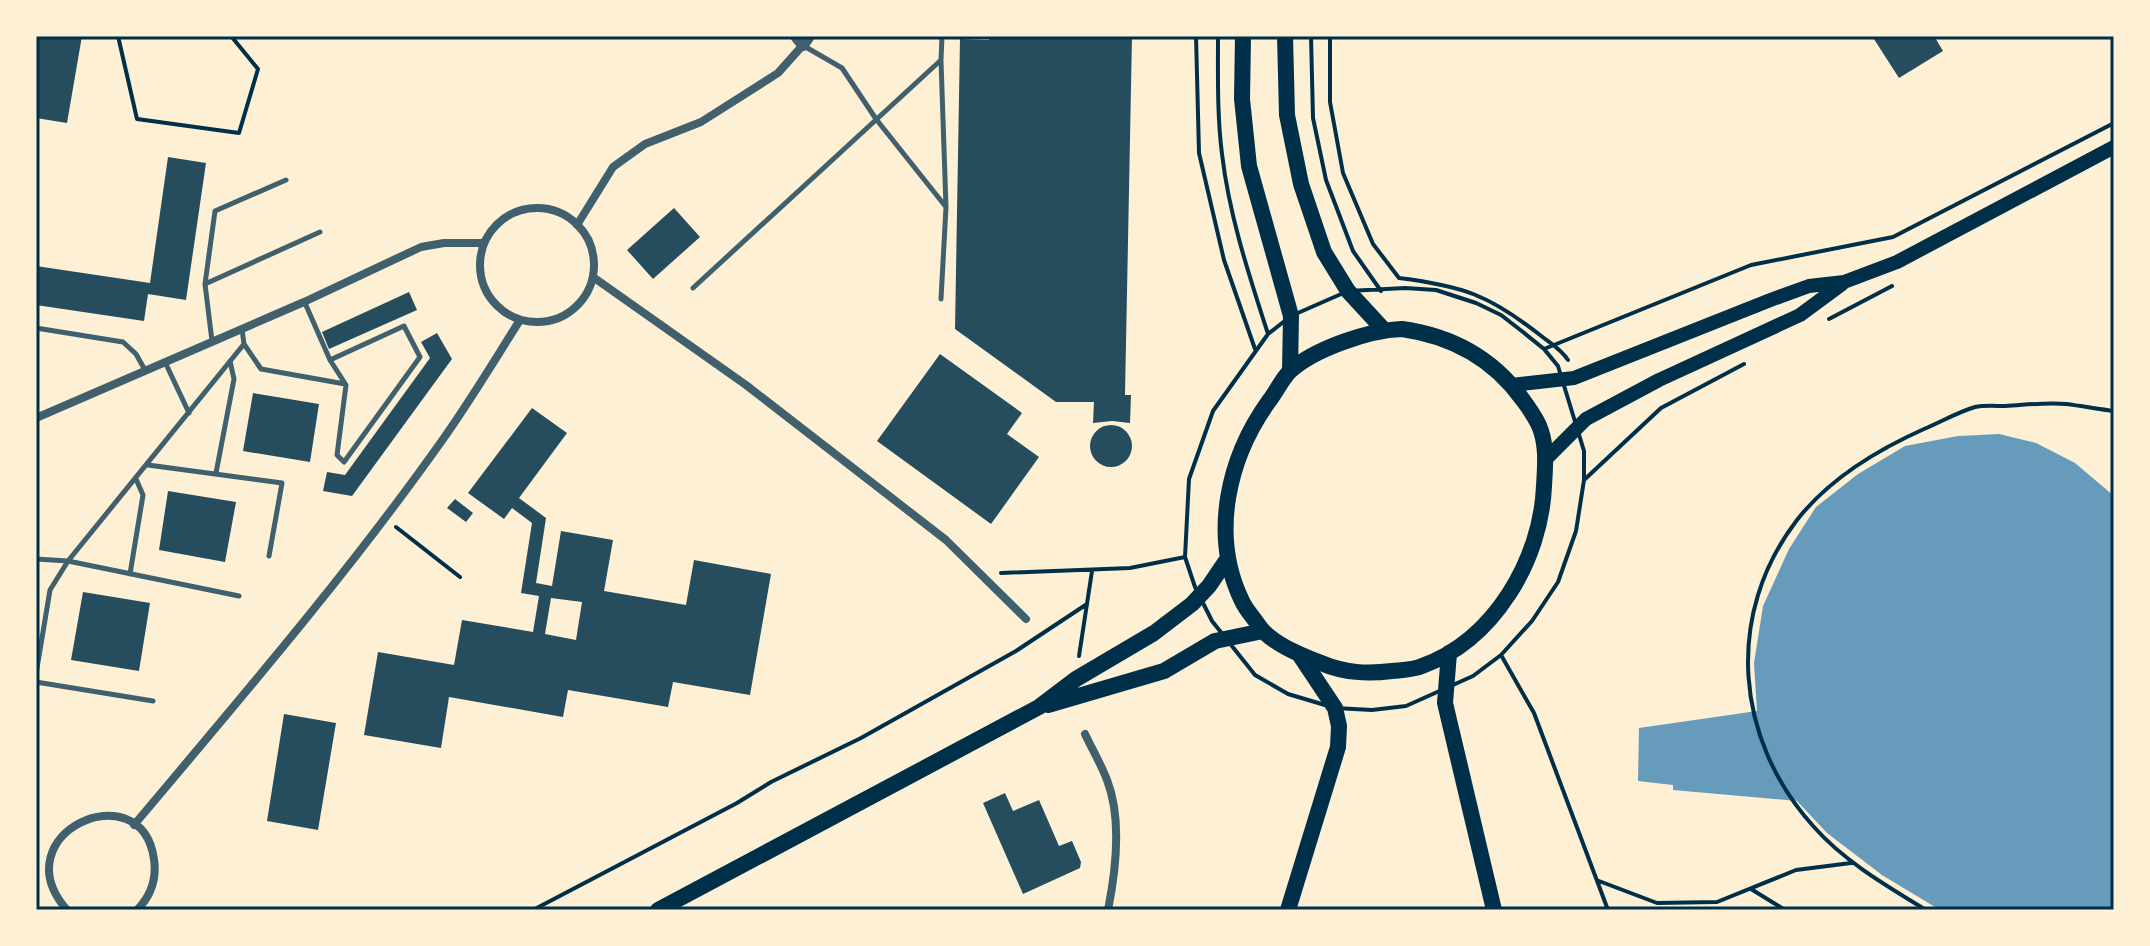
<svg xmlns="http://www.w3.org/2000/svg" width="2150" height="946" font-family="Overpass,sans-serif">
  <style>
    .water { fill: #669bbc }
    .building { fill: #264d5e; fill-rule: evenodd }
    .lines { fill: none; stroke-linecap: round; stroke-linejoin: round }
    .path { stroke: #003049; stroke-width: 4 }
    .service { stroke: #3f606c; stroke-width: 5 }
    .minor { stroke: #3f606c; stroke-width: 8 }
    .tertiary { stroke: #3f606c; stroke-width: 12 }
    .secondary { stroke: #003049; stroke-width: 14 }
    .primary { stroke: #003049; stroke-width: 16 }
    .trunk { stroke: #003049; stroke-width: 16 }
    .neatline { fill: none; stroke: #003049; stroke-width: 3 }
  </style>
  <rect width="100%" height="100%" fill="#fdf0d5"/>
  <path class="water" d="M1999,434L2036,443L2075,463L2114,496V910H1940L1882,875L1827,833L1797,801L1673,790V785L1638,781L1639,728L1757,711L1754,663L1763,606L1789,549L1816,507L1858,474L1905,446L1958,436Z"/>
  <path class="building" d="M36,36H82L67,123L36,118Z
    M989,36H1132L1125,395H1131L1130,423L1112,421L1093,423L1094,402H1056L955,329L960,39L989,40Z
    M1872,36H1934L1943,51L1899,78Z
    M168,157L206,163L186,300L148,294L144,321L36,305V266L150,283Z
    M674,208L700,237L653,279L627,250Z
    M409,292L417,310L329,349L322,332Z
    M437,333L452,359L352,496L323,491L327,472L345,475L430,358L421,342Z
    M940,354L1022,413L1007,434L1039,457L991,524L877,441Z
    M253,393L319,404L310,462L243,451Z
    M532,408L567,433L519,498L546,518L536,583L552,586L561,531L613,540L604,591L686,605L694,560L771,574L750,695L673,682L668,707L568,690L563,717L449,697L441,748L364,735L378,652L454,665L462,620L533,632L539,596L521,593L532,523L512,508L504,519L468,493ZM551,598L582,602L576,640L545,634Z
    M1090 446a21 21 0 1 1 42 0a21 21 0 1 1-42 0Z
    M168,491L236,502L225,562L159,550Z
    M455,499L473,513L466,522L447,508Z
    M83,592L150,603L139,671L71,660Z
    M284,714L336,723L318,830L267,821Z
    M1005,793L1013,811L1039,800L1059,846L1072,841L1081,862L1080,868L1023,894L983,803Z"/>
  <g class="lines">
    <path class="path" d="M118,36L137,119L239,133L258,69L231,36
      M1196,36L1199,153L1224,260L1255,349
      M1218,36C1218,75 1217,115 1222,154C1229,215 1249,275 1268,334
      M1311,36L1313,118L1326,180L1353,251L1381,291
      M1330,36V102L1343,173L1373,244L1399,278C1463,286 1489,295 1540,335C1550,343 1561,349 1568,360
      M1405,288L1436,290L1476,303L1501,315L1523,332L1544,349L1558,366L1584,451V480L1576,531L1558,582L1532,621L1501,655L1473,676L1406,706L1372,710L1335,708L1288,694L1255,675L1212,621L1195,587L1185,557L1189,479L1213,411L1268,334L1291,316L1348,291Z
      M1829,319L1892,286
      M1544,349L1751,265L1893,237L2114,123
      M1584,480L1661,408L1744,364
      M396,527L460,577
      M1001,573L1130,568L1185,557
      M1501,655L1534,713L1608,910
      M1079,656L1092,571
      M1599,881L1657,903L1717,902L1796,870L1851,863
      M1751,889L1785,910
      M533,910L737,803L771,782L861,738L1016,651L1087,604
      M1926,910C1887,886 1845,862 1814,827C1735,740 1724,615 1797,520C1829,479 1877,450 1924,429C1941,422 1958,412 1975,407C1984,405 1995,406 2005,406C2025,405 2046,402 2066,404C2082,406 2098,409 2114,411"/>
    <path class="service" d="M804,46L842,68L876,119L946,207
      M205,284L320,232
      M693,288L941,60L942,36
      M941,299L946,207L941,61
      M305,303L330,360
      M404,326L420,357L344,462L337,455L346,385L330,360Z
      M36,328L123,342L136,354L145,370
      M212,341L205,284L215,211L286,180
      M244,344L261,369L345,384
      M165,362L189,413
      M148,465L282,483L269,556
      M216,473L234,379L230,361
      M36,559L68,561L244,344L242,329
      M130,574L143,495L136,479
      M36,674L50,590L68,561L239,596
      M36,682L153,701"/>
    <path class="minor" d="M480 265a57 57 0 1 1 114 0a57 57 0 1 1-114 0Z
      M577,225L613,167L645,144L701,122L778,73L803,45
      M593,277L746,385L946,540L1026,619
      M36,418L304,302L421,247L444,243H484
      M1085,734C1092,749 1101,764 1107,780C1122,818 1116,870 1108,910
      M134,825C239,700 346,576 441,442C469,403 494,361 520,320
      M67,910C0,834 141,770 154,859C157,880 151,896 137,910"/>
    <path class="tertiary" d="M796,36L803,45L809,36"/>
    <path class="secondary" d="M1512,385L1574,378L1773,299L1809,286L1844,282L1897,262L2114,147
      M1545,460L1586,419L1659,380L1800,315L1842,284"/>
    <path class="primary" d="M1243,36L1242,99L1249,166L1291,316L1290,371
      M1285,36L1287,115L1301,184L1324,252L1348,291L1384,330
      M1402,329C1452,336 1493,358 1523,400C1530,410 1538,420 1541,431C1547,449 1545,468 1544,486C1541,560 1494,640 1422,666C1413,670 1401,670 1392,671C1367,674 1345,673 1321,663C1301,655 1272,644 1259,626C1254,618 1246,610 1242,601C1210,535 1228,458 1269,401C1276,392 1282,379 1290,371C1314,349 1369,330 1402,329Z
      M1048,705L1164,671L1215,641L1263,631
      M658,910L1039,707L1076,679L1154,633L1192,604L1209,586L1228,558"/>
    <path class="trunk" d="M1449,653L1445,703L1494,910
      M1288,910L1338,747L1339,726L1335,708L1299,654"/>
  </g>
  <rect width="2150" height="946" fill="none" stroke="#fdf0d5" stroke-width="76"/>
  <rect x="38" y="38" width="2074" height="870" class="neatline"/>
</svg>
